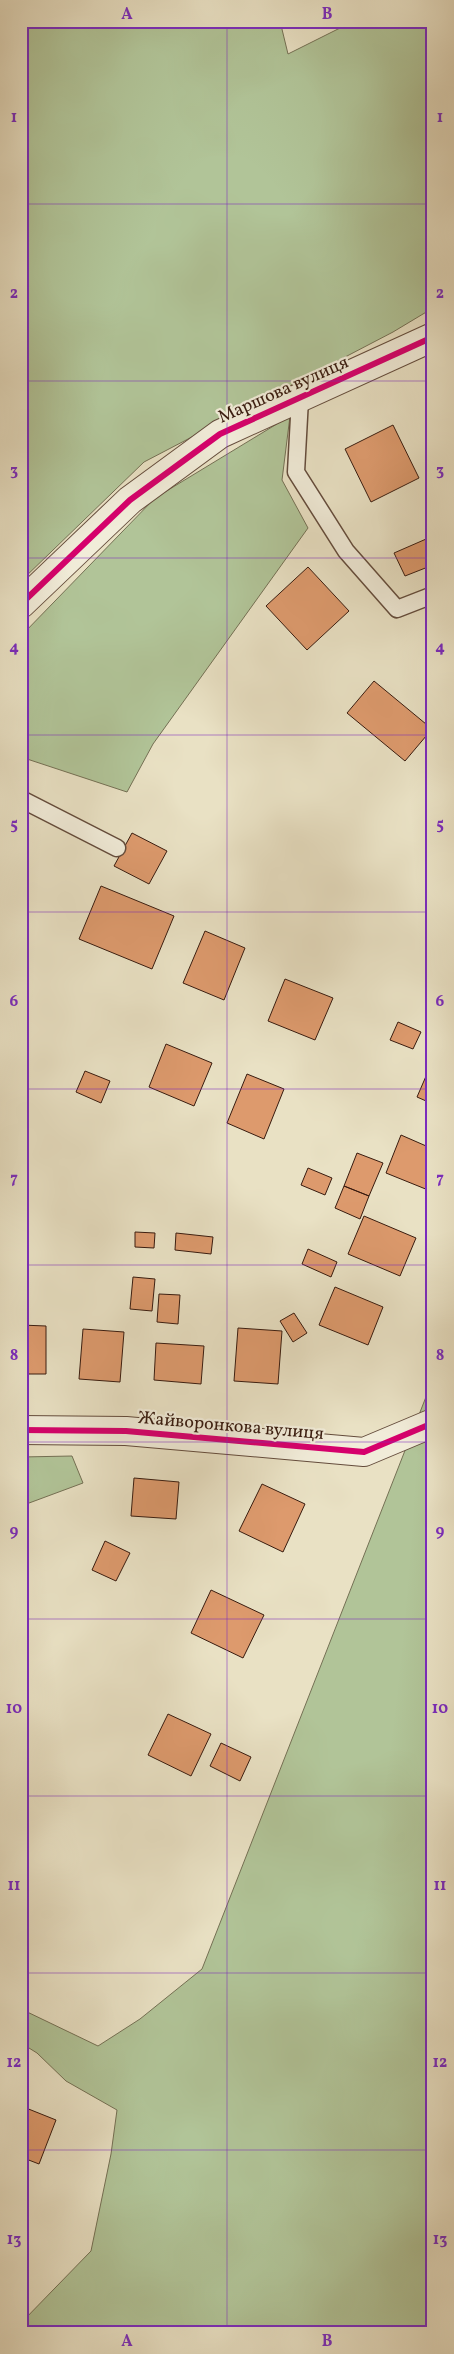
<svg xmlns="http://www.w3.org/2000/svg" width="454" height="2354" font-family="Vollkorn,serif">
  <style>
    .green { fill: #b1c498; stroke: #747054 }
    .building { fill: #dd9a6d; stroke: #381b0f }
    .lines { fill: none; stroke-linecap: round; stroke-linejoin: round }
    .lane-casing { stroke: #644c3c; stroke-width: 19 }
    .street-casing { stroke: #644c3c; stroke-width: 30 }
    .lane { stroke: #f1ecd9; stroke-width: 16 }
    .street { stroke: #f1ecd9; stroke-width: 28 }
    .cycleway-casing { stroke: #f1ecd9; stroke-width: 9 }
    .cycleway { stroke: #d6006c; stroke-width: 6 }
    .grid { fill: none; stroke: #7b2cbf; stroke-width: 1; stroke-opacity: 0.55 }
    .labels { text-anchor: middle; stroke-width: 4.5; stroke-linejoin: round; paint-order: stroke }
    .street-label { font-size: 18px; fill: #381b0f; stroke: #f1ecd9 }
    .neatline { fill: none; stroke: #7b2cbf; stroke-width: 2 }
    .grid-label { font-size: 16px; text-anchor: middle; font-weight: bold; fill: #7b2cbf }
  </style>
  <rect width="100%" height="100%" fill="#e9e1c4"/>
  <filter id="stains"><feTurbulence type="fractalNoise" baseFrequency=".004" numOctaves="4"/><feColorMatrix values="0 0 0 0 .2 0 0 0 0 .09 0 0 0 0 .02 0 0 0 .5 -.17"/></filter>
  <radialGradient id="worn" r=".72"><stop offset=".6" stop-color="#630" stop-opacity="0"/><stop offset="1" stop-color="#630" stop-opacity=".3"/></radialGradient>
  <path class="green" d="M21,21H280L288,54L354,21H433V308L393,332L144,462L21,581Z
    M290,416L282,480L308,528L153,744L127,792L21,757V636L155,498Z
    M433,1379V2333H21V2323L91,2251L111,2154L117,2110L66,2081L37,2053L21,2043V2009L98,2046L140,2019L202,1969Z
    M72,1456L83,1483L21,1506V1457Z"/>
  <path class="building" d="M393,425L419,478L371,502L345,449Z
    M433,536V565L405,576L394,553Z
    M308,567L349,611L307,650L266,606Z
    M433,658V677L426,661Z
    M374,681L432,729L405,761L347,713Z
    M132,833L167,851L149,884L114,866Z
    M101,886L174,916L152,969L79,939Z
    M205,931L245,948L224,1000L183,983Z
    M285,979L333,998L315,1040L268,1021Z
    M398,1022L421,1032L413,1049L390,1040Z
    M166,1044L212,1063L194,1106L149,1087Z
    M433,1060V1104L417,1097Z
    M85,1071L110,1081L101,1103L76,1092Z
    M247,1074L284,1089L264,1139L227,1123Z
    M401,1135L433,1149V1192L386,1173Z
    M357,1153L383,1163L369,1196L344,1186Z
    M308,1168L332,1178L325,1195L301,1185Z
    M344,1186L369,1196L360,1219L335,1208Z
    M364,1216L416,1238L400,1276L348,1254Z
    M135,1232L155,1233L154,1248L135,1247Z
    M176,1233L213,1237L211,1254L175,1250Z
    M308,1249L337,1262L331,1277L302,1264Z
    M133,1277L155,1279L152,1311L130,1309Z
    M335,1287L383,1307L368,1345L319,1325Z
    M159,1294L180,1295L178,1324L157,1322Z
    M294,1313L307,1333L293,1342L280,1321Z
    M21,1325L46,1326V1374H21Z
    M238,1328L282,1331L278,1384L234,1381Z
    M83,1329L124,1332L120,1382L79,1379Z
    M156,1343L204,1346L201,1384L154,1380Z
    M134,1478L179,1482L176,1519L131,1516Z
    M262,1484L305,1504L283,1552L239,1531Z
    M105,1541L130,1553L116,1581L92,1570Z
    M211,1590L264,1615L243,1658L191,1633Z
    M168,1714L211,1734L191,1776L148,1755Z
    M221,1743L251,1757L240,1781L210,1766Z
    M21,2106L56,2120L39,2164L21,2157Z"/>
  <g class="lines">
    <g class="lane-casing">
      <path id="lane" d="M300,399L296,472L346,551L397,609L433,595
        M21,799L117,848"/>
    </g>
    <g class="street-casing">
      <path id="street" d="M21,604L130,500L220,434L433,337
        M21,1430L126,1431L364,1452L433,1423"/>
    </g>
    <use href="#lane" class="lane"/>
    <use href="#street" class="street"/>
    <g class="cycleway-casing">
      <path id="cycleway" d="M21,604L130,500L220,434L433,337
        M21,1430L126,1431L364,1452L433,1423"/>
    </g>
    <use href="#cycleway" class="cycleway"/>
  </g>
  <path class="grid" d="M227,21V2333M21,204H433M21,381H433M21,558H433M21,735H433M21,912H433M21,1089H433M21,1265H433M21,1442H433M21,1619H433M21,1796H433M21,1973H433M21,2150H433"/>
  <g class="labels">
    <g class="street-label">
      <text transform="translate(283 389) rotate(-24)" y="6">Маршова вулиця</text>
      <text transform="translate(231 1425) rotate(5)" y="6">Жайворонкова вулиця</text>
    </g>
  </g>
  <rect width="454" height="2354" fill="none" stroke="#e9e1c4" stroke-width="55"/>
  <rect x="28" y="28" width="398" height="2298" class="neatline"/>
  <g class="grid-label">
    <text x="127" y="19">A</text>
    <text x="327" y="19">B</text>
    <text x="14" y="122">1</text>
    <text x="440" y="122">1</text>
    <text x="14" y="298">2</text>
    <text x="440" y="298">2</text>
    <text x="14" y="475">3</text>
    <text x="440" y="475">3</text>
    <text x="14" y="652">4</text>
    <text x="440" y="652">4</text>
    <text x="14" y="829">5</text>
    <text x="440" y="829">5</text>
    <text x="14" y="1006">6</text>
    <text x="440" y="1006">6</text>
    <text x="14" y="1183">7</text>
    <text x="440" y="1183">7</text>
    <text x="14" y="1360">8</text>
    <text x="440" y="1360">8</text>
    <text x="14" y="1536">9</text>
    <text x="440" y="1536">9</text>
    <text x="14" y="1713">10</text>
    <text x="440" y="1713">10</text>
    <text x="14" y="1890">11</text>
    <text x="440" y="1890">11</text>
    <text x="14" y="2067">12</text>
    <text x="440" y="2067">12</text>
    <text x="14" y="2244">13</text>
    <text x="440" y="2244">13</text>
    <text x="127" y="2346">A</text>
    <text x="327" y="2346">B</text>
  </g>
  <rect width="100%" height="100%" filter="url(#stains)"/>
  <rect width="100%" height="100%" fill="url(#worn)"/>
</svg>
